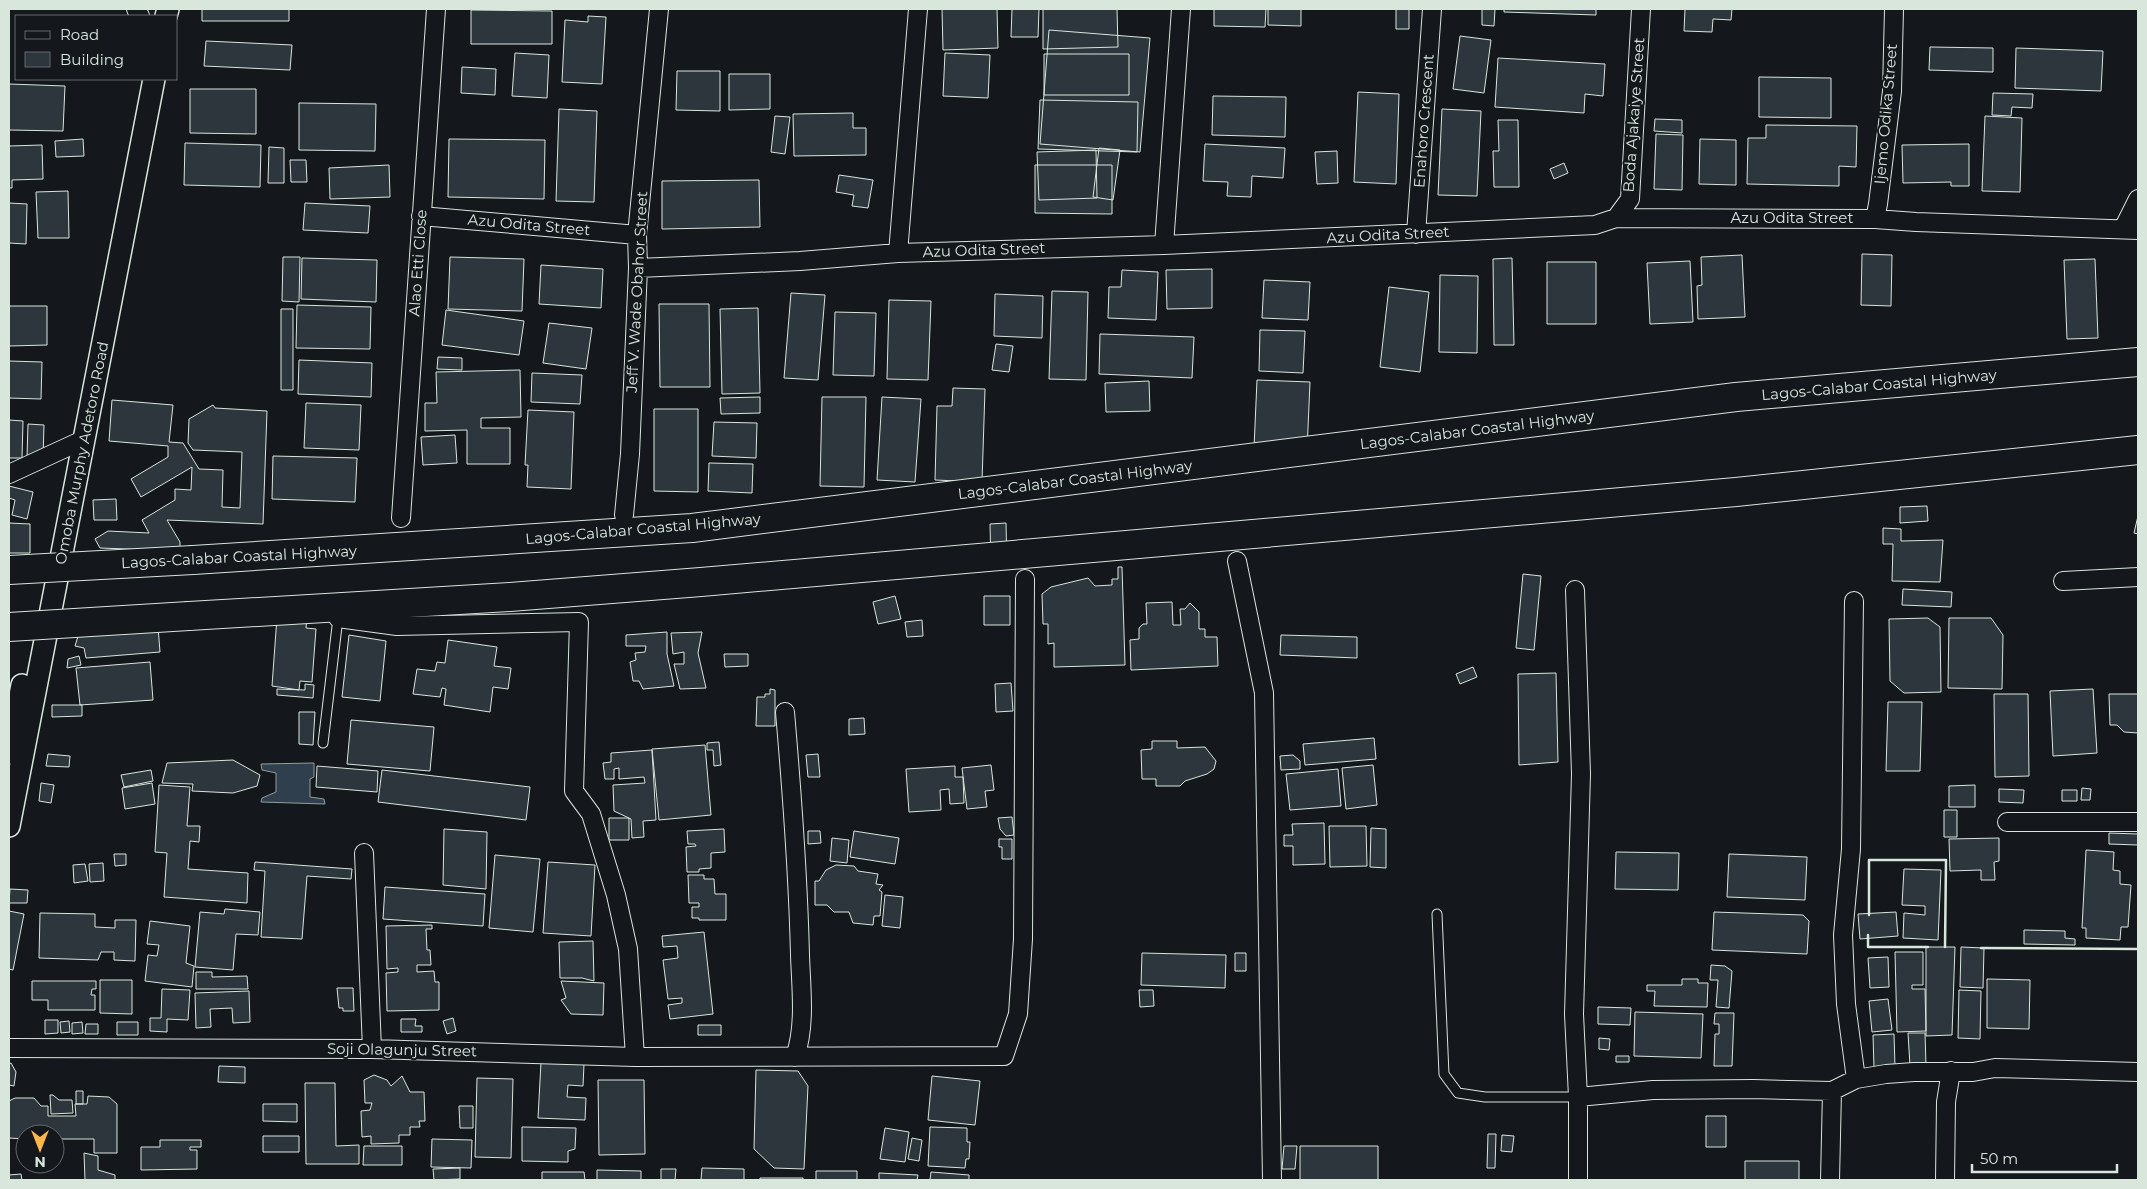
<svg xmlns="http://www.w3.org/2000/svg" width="2147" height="1189" font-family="Montserrat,sans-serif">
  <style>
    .water { fill: #2f3f4d; stroke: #939e99 }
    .building { fill: #2c363c; stroke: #d8e6dc }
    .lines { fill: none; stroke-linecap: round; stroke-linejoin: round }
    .service-casing { stroke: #d8e6dc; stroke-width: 11 }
    .minor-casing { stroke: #d8e6dc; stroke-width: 20 }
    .tertiary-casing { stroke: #d8e6dc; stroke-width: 24 }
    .trunk-casing { stroke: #d8e6dc; stroke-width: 30 }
    .service { stroke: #14181c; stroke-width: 9 }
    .minor { stroke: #14181c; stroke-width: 18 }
    .tertiary { stroke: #14181c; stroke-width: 21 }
    .trunk { stroke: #14181c; stroke-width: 28 }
    .trunk-bridge-casing { stroke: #d8e6dc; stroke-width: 30; stroke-linecap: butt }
    .trunk-bridge { stroke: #14181c; stroke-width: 28 }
    .wall { stroke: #d8e6dc; stroke-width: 2.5 }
    .labels { text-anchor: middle; stroke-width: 4; stroke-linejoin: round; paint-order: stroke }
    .street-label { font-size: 15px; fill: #d8e6dc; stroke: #14181c }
  </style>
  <rect width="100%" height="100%" fill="#14181c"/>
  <path class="water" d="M314,763V777L310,779V797L324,799L325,804L261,802L262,798L276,792V773L262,770L261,764Z"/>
  <path class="building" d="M202,9H289V21H202Z
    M942,9H997L998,48L943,50Z
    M1012,9H1039L1038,37H1011Z
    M1043,9H1117L1118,47L1043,49Z
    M1214,9H1266L1265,27L1214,26Z
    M1268,9H1301V26L1268,25Z
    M1396,9H1409V29H1396Z
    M1482,9H1495L1494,26L1482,25Z
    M1504,9H1596V15L1504,12Z
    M1685,9H1732L1731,20L1713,19L1712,32L1684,31Z
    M471,10L552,11V44H471Z
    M588,16L606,17L602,84L562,82L565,20L588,22Z
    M1049,30L1150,38L1140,152L1040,144Z
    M1460,36L1491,40L1484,93L1453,89Z
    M206,41L292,45L290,70L204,66Z
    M1930,47L1993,48V72L1929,70Z
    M2016,48L2103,51L2101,91L2015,88Z
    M515,53L549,55L547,98L512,96Z
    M945,53L990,55L988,98L943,96Z
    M1044,54H1129V95H1044Z
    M1498,58L1605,64L1603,96L1585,94L1584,113L1495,107Z
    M462,67L496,69L495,95L461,93Z
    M677,71H720V111L676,110Z
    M729,74H770V109L729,110Z
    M1759,77L1831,78V118L1759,117Z
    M9,84L65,86L63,131L9,130Z
    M190,89H256V134L190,133Z
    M1358,92L1399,94L1396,184L1354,182Z
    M1993,93L2033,94L2032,108L2012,107L2011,116L1992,115Z
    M1213,96L1286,97L1285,137L1212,135Z
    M1040,100L1138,102L1137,152L1038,149Z
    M299,103L376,104L375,151L299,150Z
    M559,109L597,111L594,202L556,201Z
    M1442,109L1481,111L1477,196L1438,195Z
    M853,113V128H866V155L794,156L793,114Z
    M775,116L790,117L785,154L771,152Z
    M1985,116L2022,118L2020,192L1982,191Z
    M1655,119L1682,120V133L1654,131Z
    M1498,120H1518L1519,187H1494L1493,151H1499Z
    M1766,125L1857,126L1856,167L1839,166V186L1747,184L1748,138H1766Z
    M1656,134L1683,135L1682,190L1654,189Z
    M83,139L84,156L56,157L55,141Z
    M449,139L545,140L544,199L448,197Z
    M1700,139L1736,140V185L1699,184Z
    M185,143L261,145L260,187L184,185Z
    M1205,144L1285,148L1283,178L1252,176L1251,197L1227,196L1228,182L1203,181Z
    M1969,144V186H1951V182L1903,183L1902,145Z
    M42,145L43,179L12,180V188H9V146Z
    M269,147L284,148V183H268Z
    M1099,148L1120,150L1113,200L1093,197Z
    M1096,150L1097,198L1039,200L1037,152Z
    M1337,151L1338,183L1317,184L1315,152Z
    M290,160H306L307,182H291Z
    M1564,163L1568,173L1554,179L1550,169Z
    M389,165L390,197L330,199L329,168Z
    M1035,165H1112V214L1035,213Z
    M839,175L873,180L868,208L852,206L854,195L836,192Z
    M759,180L760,227L662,229V181Z
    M68,191L69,238H38L36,192Z
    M9,203L27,204L26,244L9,243Z
    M305,203L370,206L368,233L303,230Z
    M1862,254L1892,255L1891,306L1861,305Z
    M1742,255L1745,317L1698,319L1697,286L1702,285L1701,257Z
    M283,257H300L299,302L282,301Z
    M450,257L524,259L522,311L448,309Z
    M302,258L377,260L376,302L301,299Z
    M1512,258L1514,345H1494L1493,259Z
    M2095,259L2098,338L2067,339L2064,260Z
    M1690,261L1693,322L1650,324L1647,263Z
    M1547,262H1596V324H1547Z
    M541,265L603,269L601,308L539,304Z
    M1212,269V308L1167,309L1166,270Z
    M1122,270L1158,272L1156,320L1108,318L1109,287H1121Z
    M1440,275L1478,276L1477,353L1439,352Z
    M1264,280L1310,282L1308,320L1262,318Z
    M1389,287L1429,292L1420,372L1380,367Z
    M1052,291L1088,292L1086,380L1049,379Z
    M791,293L825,295L818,380L784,378Z
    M995,294L1043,296L1042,338L994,336Z
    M889,300L931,301L928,380L887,379Z
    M659,304H709L710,387H660Z
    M297,305L371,307L370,349L296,348Z
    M9,306H47V345L9,346Z
    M758,308L760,393L722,394L720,309Z
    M281,309H293V390H281Z
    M446,310L524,321L519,355L442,345Z
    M835,312L876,313L874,376L833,375Z
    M549,323L592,328L586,369L543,363Z
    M1260,330L1305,331L1303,373L1259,371Z
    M1100,334L1194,337L1192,378L1099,374Z
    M996,344L1013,346L1009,372L992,370Z
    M438,357L462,358V370L437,369Z
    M299,360L372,363L371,397L298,394Z
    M9,361L42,362L41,399L9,398Z
    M520,370L521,417L481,418V428H510V464H467V430L425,431V403H437L436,372Z
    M532,373L582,375L580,404L531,402Z
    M1257,380L1310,382L1307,451L1254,448Z
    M1149,381L1150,411L1106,412L1105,383Z
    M953,388L985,389L982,482L935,480L937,406H952Z
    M760,397V413L721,414L720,398Z
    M822,397H866L864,487L820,486Z
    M882,397L921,399L915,482L877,480Z
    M112,400L173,405L169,442L183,443L199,469L223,470L222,507L240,508L242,452L193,450L188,443L189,419L213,405L215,408L267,411L263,524L167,520L180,542V551L100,548L95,539L108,531L149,533L142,520L175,500V489L191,490L192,467L141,497L131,479L168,457V446L109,441Z
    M306,403L361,405L359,450L304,448Z
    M654,409H698V492L654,491Z
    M528,410L574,412L571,489L527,487L528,465H525Z
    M9,420L23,421L22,458H9Z
    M714,422L757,423L756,458L712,456Z
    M28,424L44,425L43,458L27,457Z
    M455,435L457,463L423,465L421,437Z
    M273,456L357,458L355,502L272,499Z
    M709,463L753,464L752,493L708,491Z
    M9,486L33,492L27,519L12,515L15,500L9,498Z
    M116,499L117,520H94L93,500Z
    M1927,506L1928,521L1900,523V507Z
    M2138,516V534L2134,533Z
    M9,523L30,524V553H9Z
    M1006,523L1007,568H991L990,524Z
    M1883,528L1901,529V541L1943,540L1940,582L1892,581L1893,544H1883Z
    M1118,567H1122L1125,665L1054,667V643L1048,644V624H1043L1042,594L1051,587L1088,578L1095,586L1112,585V579H1118Z
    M1523,574L1541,576L1534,650L1516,648Z
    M1903,589L1952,592L1951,607L1902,605Z
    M895,596L901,619L878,624L873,602Z
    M984,596H1010V625H984Z
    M1172,602L1173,625H1181L1180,609H1185L1190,603L1199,612V629H1205V637H1217L1218,666L1131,670L1130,640L1139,639V628L1143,624H1147L1146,603Z
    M157,614L160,652L86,658L84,648L75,646L83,620Z
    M277,617L307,619L306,628L316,629L312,682L300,681L299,690L272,686Z
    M1928,618L1940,627L1941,692L1904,693L1890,681L1889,619Z
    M1949,618H1991L2003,635L2002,689L1948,688Z
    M922,620L923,636L907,637L905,622Z
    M667,632V654L674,686L643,689L639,681H633L630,662L636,660L635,653L645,652L646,646H626V635Z
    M702,632L698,653L706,688L680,689L674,664H684V652L673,654L671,633Z
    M349,635L386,641L380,701L342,697Z
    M1281,635L1357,637V658L1280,655Z
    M448,640L497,647L494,666L511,668L508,689L493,687L490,712L444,705L446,689L442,688L440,697L413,694L417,669L435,671L437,662L445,663Z
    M724,654H748V666L725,667Z
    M79,656L81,665L67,668L68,659Z
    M150,662L153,700L80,705L76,668Z
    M1473,667L1477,677L1460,684L1456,674Z
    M1556,673L1558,762L1519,765L1518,674Z
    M1011,683L1013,711L996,712L995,684Z
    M305,684L314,685L313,698L277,695V689L305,690Z
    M770,689L775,690V726H756L757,697H765V694H770Z
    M2093,689L2097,753L2053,756L2050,691Z
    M1994,694H2028L2029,776L1995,777Z
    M2109,694H2138V733L2124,732L2117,725H2110Z
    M1888,702H1922L1920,771H1886Z
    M52,705H82V716L52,717Z
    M299,712H315L313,745L299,744Z
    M864,718L865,734L849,735V719Z
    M351,720L434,727L430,771L347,764Z
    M1374,738L1376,759L1305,765L1303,744Z
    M1152,741H1177V748L1205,747L1216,761L1214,769L1207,774L1185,781L1180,786H1156V779H1142L1141,750L1152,749Z
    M719,742L721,765L714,766L713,750H707V743Z
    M705,745L711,815L659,820L652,749Z
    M652,750L656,820L643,821L644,837L632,838L631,819L614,811L613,785L645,783L644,777L619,779V768L614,769V779H605L603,763L611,762V753Z
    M48,754L70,756L69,767L46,766Z
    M818,754L820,777H808L806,755Z
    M1293,755L1300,761V769L1281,770L1280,756Z
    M233,760L260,775L257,786L233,793L192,791L193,784L162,783L167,763Z
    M991,765L994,790L985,791L987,807L967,809L962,768Z
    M1373,765L1377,805L1346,809L1342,768Z
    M317,766L378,771L377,792L316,787Z
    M955,766V777H963L964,803L950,804L949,789L940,790L941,810L909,812L906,769Z
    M1338,769L1341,806L1290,810L1286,774Z
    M151,770L153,781L124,787L121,775Z
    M382,770L530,787L526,820L378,802Z
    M41,783L54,785L51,803L39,801Z
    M152,783L155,804L125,809L122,788Z
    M159,785L190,787L187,826H200L199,842L190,841L188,869L248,873L247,903L164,897L167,853L155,852Z
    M1975,785V807H1949V786Z
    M2082,788L2091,789L2090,800H2081Z
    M1999,789L2024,790L2023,803L1999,802Z
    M2062,790H2077V801H2062Z
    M1944,810H1957V837H1944Z
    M1012,817L1014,835L1006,836L1000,829L998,818Z
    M609,818H629V840H609Z
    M1324,823L1325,864L1293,865V846H1284V835H1293L1292,824Z
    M1329,826H1366L1367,866L1330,867Z
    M1371,828L1386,829V868L1370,867Z
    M444,829L487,832L486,889L443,885Z
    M724,829L725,852L711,853V868L699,869V872H687L686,847L696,846L695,844H688L687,831Z
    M808,831H820L821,843L808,844Z
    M854,831L899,838L895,864L850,857Z
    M2109,833L2138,834V845L2109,844Z
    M832,838L849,840L847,863L830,861Z
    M1999,838V861L1994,862L1995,880H1981V870L1950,871L1949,839Z
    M999,839H1012V859H1002V847H999Z
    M2086,850L2114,852L2113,870L2120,871V884L2131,885L2128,927H2121L2120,940L2086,938V928H2082Z
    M1616,852L1679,853L1678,890L1615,889Z
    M114,854H126V865L115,866Z
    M1729,854L1807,857L1805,900L1727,897Z
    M495,855L540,859L533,932L489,928Z
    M255,862L352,869L351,879L307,876L302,939L261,937L265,871L254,870Z
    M548,862L595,865L591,936L543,933Z
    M103,863L104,881L90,882L89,864Z
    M85,864L88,881L74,883L73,865Z
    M836,865L854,866L858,871L878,874L876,884L883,885L879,890L882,892L880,916H874L873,925L853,923L849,912H834L827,905H815V881H819L826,870Z
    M1904,869L1941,870L1938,940L1903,938L1904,913L1925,915V906L1902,905Z
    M688,875H704V879H714L715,894H726V920H699V918H692V907H699V903H689Z
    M385,887L485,894L483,926L383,919Z
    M10,889L28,890L27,903H9Z
    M885,895L903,897L900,928L882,926Z
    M225,909L260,912L258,935L236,934L233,970L195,967L200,912L224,914Z
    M9,911L24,914L13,970L9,969Z
    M1714,912L1803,915L1809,921L1807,954L1712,950Z
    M1896,912L1898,936L1860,939L1858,914Z
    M40,913L95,914V927L115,928V920H136L135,961L114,960V952H101L98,960L39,958Z
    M150,921L190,926L186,963L194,966L192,987L145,981L148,955L157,956L159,945L147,944Z
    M432,925V929H426L427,950H430L431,965H417V972L434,971L435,982H439V1010L387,1011L386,973L398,972V968L387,969L386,926Z
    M2024,930L2065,931V938L2075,939V945L2024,944Z
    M704,932L713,1014L670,1019L668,1005L682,1003V998L668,999L663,960L678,958L677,946L663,947L662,936Z
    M593,941L594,981L582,978H560L559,942Z
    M1926,947H1955L1952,1035L1926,1036Z
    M1961,947L1984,948L1983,988L1960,987Z
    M1895,952H1923V985H1912V989H1925L1926,1031L1897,1032Z
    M1142,953L1226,955L1225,988L1141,985Z
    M1235,953H1246V971H1235Z
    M1888,957L1889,987L1870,988L1868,958Z
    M1711,965L1725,966L1732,971L1729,1008L1716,1007L1718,980H1710Z
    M196,972H212V977L247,976L248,989H196Z
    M1682,979H1698V983H1708L1707,1007L1654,1006L1655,991H1647V985H1682Z
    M1987,979L2030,980L2029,1029L1987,1028Z
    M100,980H132V1014L100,1013Z
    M32,981H96V989H92L91,995H95V1010H48V1000H32Z
    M561,981L604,983L603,1015L571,1014L561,1000L566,998Z
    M337,988H353L354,1011H343V1008H339Z
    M162,989L190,990L188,1020L167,1019V1032L150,1031V1018H161Z
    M1139,990H1153L1154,1006L1140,1007Z
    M1959,990L1981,991L1980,1039L1958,1038Z
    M249,991L250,1022L233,1023L232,1008L210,1009L211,1027L196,1028L195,993Z
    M1888,999L1892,1030L1872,1032L1869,1001Z
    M1598,1007L1631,1008L1630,1025L1598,1024Z
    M1635,1012L1703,1014L1701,1058L1634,1056Z
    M1715,1013H1734L1732,1066H1714L1715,1034H1719V1024H1714Z
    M453,1018L456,1031L447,1034L443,1021Z
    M401,1019H416L415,1026H422V1032H401Z
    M45,1020H58V1033L45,1034Z
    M69,1021L70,1032L61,1033L60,1022Z
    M82,1022L83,1033L72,1034V1023Z
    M117,1022H138V1035H117Z
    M86,1024H98V1034H85Z
    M698,1025H721V1035H698Z
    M1908,1033H1925L1926,1066H1910Z
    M1894,1034L1895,1067L1874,1068L1873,1035Z
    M1599,1038L1610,1039L1609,1050L1599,1049Z
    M1616,1056H1629V1062H1616Z
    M541,1062L584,1064L583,1086L568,1085L567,1097L586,1098L585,1120L538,1118Z
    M11,1063L16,1072L14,1086L9,1085V1064Z
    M219,1066L245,1067V1083L218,1082Z
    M756,1070L798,1071L808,1086L804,1169L774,1168L754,1149Z
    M374,1075L387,1080L391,1086L402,1076L410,1092H424L425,1121H419L420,1127H410V1135H399V1143L371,1144V1136L362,1137L361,1111L370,1110L372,1103H365L364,1080Z
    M932,1076L980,1081L975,1125L928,1120Z
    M477,1078L513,1079L511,1158L475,1157Z
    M598,1080H644L645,1154L599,1155Z
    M305,1083H335L336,1146L359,1145V1164H306Z
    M76,1091H83V1104H76Z
    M50,1095H53L59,1100H72L73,1113L51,1114Z
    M88,1096L109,1097L117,1104V1153H94V1139H55V1134H25V1139L9,1138V1101L15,1098H34L41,1106H48V1116H76L75,1104H87Z
    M263,1104H297V1122L263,1121Z
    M459,1106H473V1128H460Z
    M1706,1116H1726V1147H1706Z
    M522,1127L576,1128L575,1149L568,1151V1162L522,1161Z
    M930,1127L967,1128V1142H970L969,1159H966L965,1168L928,1166Z
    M885,1128L909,1132L905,1162L880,1159Z
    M1488,1134H1496L1495,1168H1487Z
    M1502,1135L1514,1136L1512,1152L1501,1151Z
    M263,1136H299V1152H263Z
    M912,1138L922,1140L919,1161L908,1159Z
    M432,1139L472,1140L471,1168L431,1167Z
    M160,1140H201V1147H190V1150H197V1169L141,1170V1147H160Z
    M364,1146H402V1165H363Z
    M1284,1146H1297L1295,1169H1282Z
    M1300,1146H1378V1180H1300Z
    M84,1153L98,1156V1170L115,1175V1180H85Z
    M1745,1161H1799V1180H1745Z
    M460,1168V1179L434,1180L433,1169Z
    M702,1168L744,1169V1180H701Z
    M661,1169H676L675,1180H661Z
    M597,1170L641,1171V1180H597Z
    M816,1171H857V1180H816Z
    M542,1172H584L585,1180H542Z
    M931,1172L969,1175V1180H930Z
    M879,1173L918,1175L917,1180H879Z
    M21,1174L22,1180H9V1175Z
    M760,1178H803V1180H760Z"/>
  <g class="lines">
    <g class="service-casing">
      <path id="service" d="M323,743L338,618
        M1437,914L1444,1074L1458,1093L1485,1097H1578"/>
    </g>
    <g class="minor-casing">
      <path id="minor" d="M136,9L140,16
        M421,216L637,235
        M1616,218L1630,199L1641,9
        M1875,219L1878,204L1892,91L1894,9
        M2123,229L2138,199
        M1416,234L1432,9
        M1164,245L1181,9
        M898,253L918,9
        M638,268L800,261L898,253L1164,245L1595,225L1616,218L1875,219L1916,222L2138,230
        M9,474L85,439
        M624,515L630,454L638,268L637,235L659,9
        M401,518L436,9
        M1237,561L1264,693L1272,1180
        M2063,581L2138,577
        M1575,590L1581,774L1574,1014L1578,1097
        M1854,601L1851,849L1843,935L1846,1004L1856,1079
        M338,618L397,626L579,622L574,791L591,814L616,895L628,949L635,1057
        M785,712C792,793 798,874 800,955C801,988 806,1025 795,1057
        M2007,822H2138
        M364,853L372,1049
        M9,1048L372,1049L635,1057L1004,1056L1018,1014L1023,939L1025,579
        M1578,1180V1097L1653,1090L1753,1089L1832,1091L1856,1079L1886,1074L1914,1072H1973L1995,1068L2138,1072
        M1830,1180L1832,1091
        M1945,1180L1946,1102L1951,1071"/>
    </g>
    <g class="tertiary-casing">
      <path id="tertiary" d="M166,16L168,9
        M9,753L22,685
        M9,826L154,79"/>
    </g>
    <g class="trunk-casing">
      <path id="trunk" d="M193,560L692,528L1736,397L2138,362
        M189,616L510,597L701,582L1736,492L2138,450"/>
    </g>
    <use href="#service" class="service"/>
    <use href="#minor" class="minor"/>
    <use href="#tertiary" class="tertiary"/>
    <use href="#trunk" class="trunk"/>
    <g class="trunk-bridge-casing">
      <path id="trunk-bridge" d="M9,570L193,560
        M9,627L189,616"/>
    </g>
    <use href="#trunk-bridge" class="trunk-bridge"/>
    <path class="wall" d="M1869,915V860H1946L1945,947
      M1868,935V947H1928
      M1981,948L2138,949"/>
  </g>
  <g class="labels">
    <g class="street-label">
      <text transform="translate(1886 114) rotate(-85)" y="5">Ijemo Odika Street</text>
      <text transform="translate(1634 115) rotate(-86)" y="5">Boda Ajakaiye Street</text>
      <text transform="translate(1424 121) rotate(-86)" y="5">Enahoro Crescent</text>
      <text x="1792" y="223">Azu Odita Street</text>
      <text transform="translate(529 225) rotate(5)" y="5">Azu Odita Street</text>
      <text transform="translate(1388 235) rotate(-3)" y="5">Azu Odita Street</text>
      <text transform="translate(984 250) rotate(-2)" y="5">Azu Odita Street</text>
      <text transform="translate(418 263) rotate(-86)" y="5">Alao Etti Close</text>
      <text transform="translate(637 292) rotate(-87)" y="5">Jeff V. Wade Obahor Street</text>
      <text transform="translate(1879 385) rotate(-5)" y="5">Lagos-Calabar Coastal Highway</text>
      <text transform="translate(1477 430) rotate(-7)" y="5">Lagos-Calabar Coastal Highway</text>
      <text transform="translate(82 453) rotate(-79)" y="5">Omoba Murphy Adetoro Road</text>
      <text transform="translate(1075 480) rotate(-7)" y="5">Lagos-Calabar Coastal Highway</text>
      <text transform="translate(643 529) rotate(-5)" y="5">Lagos-Calabar Coastal Highway</text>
      <text transform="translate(239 557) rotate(-3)" y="5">Lagos-Calabar Coastal Highway</text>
      <text transform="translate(402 1050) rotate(1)" y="5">Soji Olagunju Street</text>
    </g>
  </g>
  <rect width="2147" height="1189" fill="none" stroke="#d8e6dc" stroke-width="20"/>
  <rect x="15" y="15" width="162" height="65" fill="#14181c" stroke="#626a69"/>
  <rect x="25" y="31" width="25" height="8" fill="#14181c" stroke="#626a69"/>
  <text x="60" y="40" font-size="15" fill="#d8e6dc">Road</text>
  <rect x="25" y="52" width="25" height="15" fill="#2c363c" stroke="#626a69"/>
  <text x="60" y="65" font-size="15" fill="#d8e6dc">Building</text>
  <g transform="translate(40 1149) rotate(180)"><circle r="24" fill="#14181c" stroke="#626a69"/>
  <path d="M0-4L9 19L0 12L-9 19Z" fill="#ffb74d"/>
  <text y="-8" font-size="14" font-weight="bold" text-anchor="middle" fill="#d8e6dc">N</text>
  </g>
  <path d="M1972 1164v8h145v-8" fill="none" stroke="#d8e6dc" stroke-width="2.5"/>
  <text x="1980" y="1164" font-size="15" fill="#d8e6dc" stroke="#14181c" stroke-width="4" paint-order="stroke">50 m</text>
</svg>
